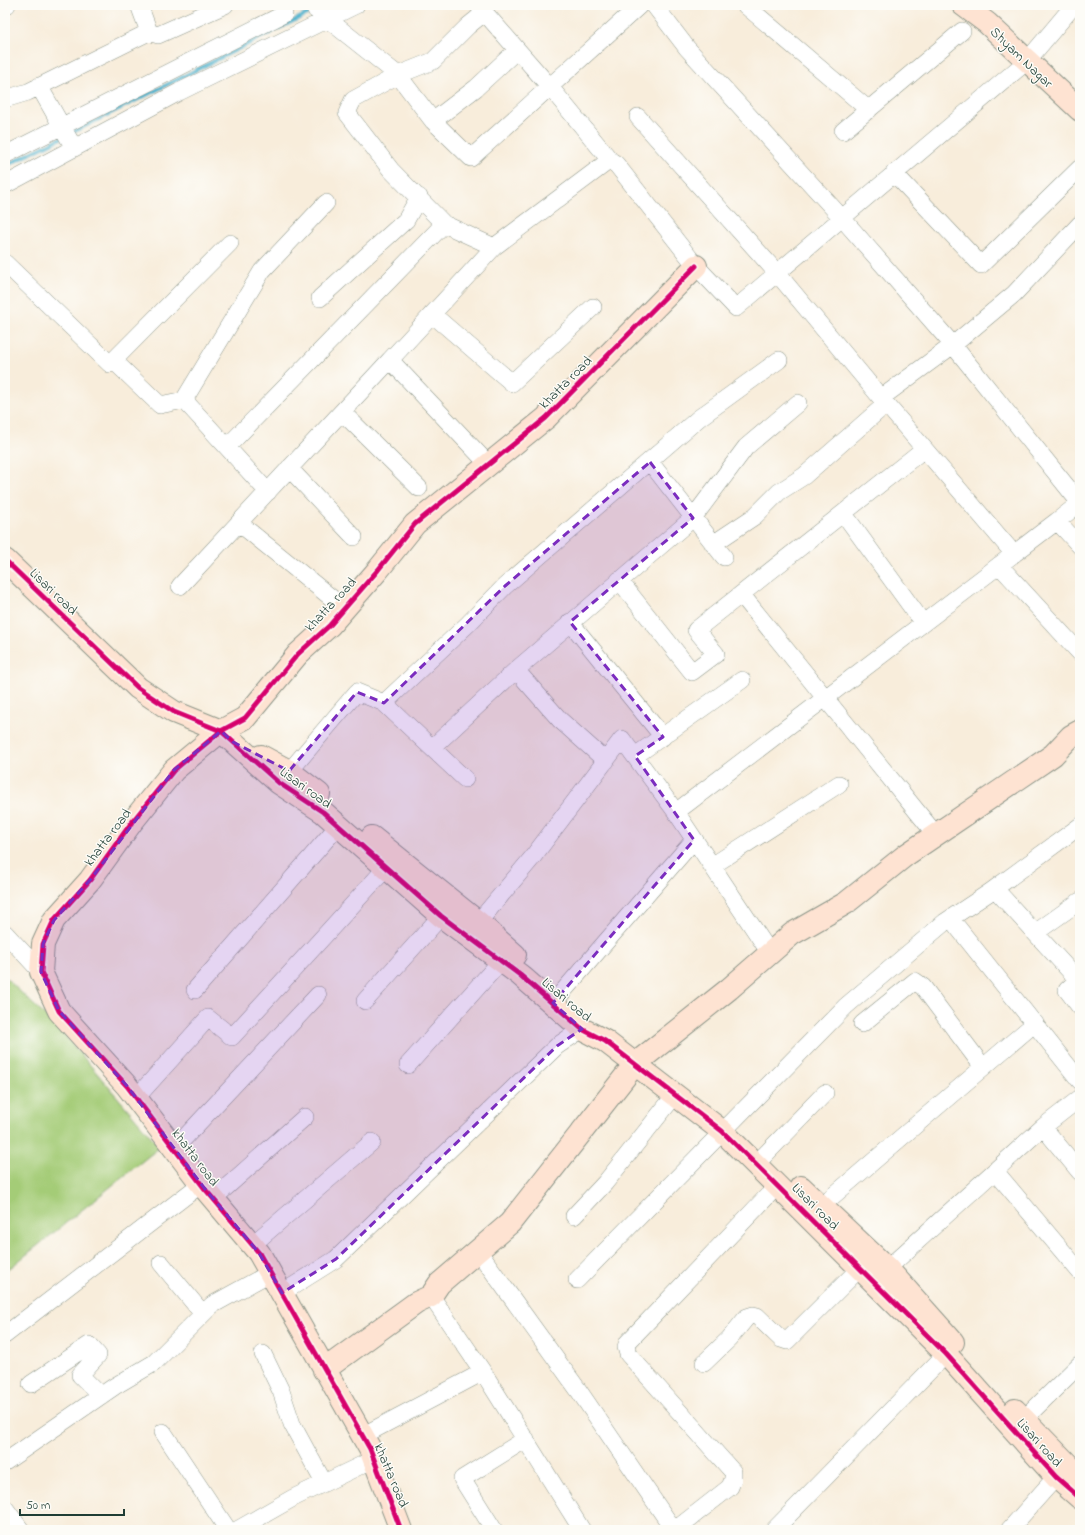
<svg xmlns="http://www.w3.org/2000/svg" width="1085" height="1535" font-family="'Indie Flower',sans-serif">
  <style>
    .green { fill: #a4cc77; stroke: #628456 }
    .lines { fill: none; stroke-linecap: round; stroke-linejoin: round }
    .stream { stroke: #4fb3ce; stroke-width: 4 }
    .street-casing { stroke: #8c9588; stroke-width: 18 }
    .secondary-casing { stroke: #8c9588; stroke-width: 24 }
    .street { stroke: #fff; stroke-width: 17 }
    .secondary { stroke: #fee3d2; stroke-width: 22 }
    .cycleway-casing { stroke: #fdfcf7; stroke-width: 8 }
    .cycleway { stroke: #d6006c; stroke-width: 5 }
    .marked { fill: #7b2cbf; fill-opacity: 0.2; stroke: #7b2cbf; stroke-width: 3; stroke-dasharray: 8 5; stroke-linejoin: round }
    .labels { text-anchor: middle; stroke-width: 3; stroke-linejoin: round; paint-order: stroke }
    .street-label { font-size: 14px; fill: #1f3d34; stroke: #fdfcf7 }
  </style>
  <rect width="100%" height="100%" fill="#fdfcf7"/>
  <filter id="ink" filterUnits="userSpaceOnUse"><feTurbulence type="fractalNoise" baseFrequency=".025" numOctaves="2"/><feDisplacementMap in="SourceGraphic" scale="8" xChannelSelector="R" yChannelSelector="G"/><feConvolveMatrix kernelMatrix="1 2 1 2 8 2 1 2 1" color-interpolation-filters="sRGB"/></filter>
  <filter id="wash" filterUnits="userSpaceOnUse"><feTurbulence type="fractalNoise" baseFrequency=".012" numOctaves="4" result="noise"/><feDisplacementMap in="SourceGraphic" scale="16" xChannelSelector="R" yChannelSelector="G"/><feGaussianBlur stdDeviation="0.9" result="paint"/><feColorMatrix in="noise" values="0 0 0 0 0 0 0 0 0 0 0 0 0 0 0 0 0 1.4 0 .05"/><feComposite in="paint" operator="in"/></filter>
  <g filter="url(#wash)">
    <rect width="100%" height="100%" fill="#f8eddb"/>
    <path class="green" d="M5,977L61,1031L160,1147L5,1272Z"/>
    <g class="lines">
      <path class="stream" d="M71,133L313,11
        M5,166L63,137"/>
    </g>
  </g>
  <g filter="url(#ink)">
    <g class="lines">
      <g class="street-casing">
        <path id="street" d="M139,5L149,32L158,35L225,5
          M315,5L316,10L398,75L433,121L471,158L640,5
          M478,5L550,87L610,160L616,164L696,266L736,308L1027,61L1074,5
          M654,5L687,48L842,218L953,345L1014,294L1080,224
          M745,5L869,110
          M5,6L7,5
          M484,13L468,26L433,61L398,75L353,100L347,113L391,170L444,224L494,247
          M39,86L74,148
          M5,99L28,92L149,32
          M638,117L777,273L881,398
          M433,121L476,88L517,50
          M843,131L962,31
          M5,155L284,14
          M894,173L981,265L1080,168
          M5,185L179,92L356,5
          M5,263L110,364L230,243
          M320,298L406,220L419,197
          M432,314L512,383L593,307
          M113,360L160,405L184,400L268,492
          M390,360L494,247L610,160
          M184,400L262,271L326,203
          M342,412L419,488
          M227,447L444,224
          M650,462L724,557
          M289,468L354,537
          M844,514L923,623
          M239,523L344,608
          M713,544L755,516L779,492L804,476L886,404
          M1014,554L881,398L953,345L1080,503L1057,521
          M999,565L1080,653
          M619,580L692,672L716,654L696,630L924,449
          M180,586L390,360L489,465
          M741,594L936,835
          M570,622L663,737
          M432,748L516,670
          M635,756L742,680
          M606,761L560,720L516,670L693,518L746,447L798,403
          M465,779L384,703L468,624L505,586L699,418L779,360
          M282,780L357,692L384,703
          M676,812L770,953
          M712,866L839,784
          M995,889L1078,980L1080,978
          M951,919L1080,1081
          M471,931L532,858L622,739L676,812L1057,521L1080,546
          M5,933L41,972
          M1035,933L1080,901
          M1078,980L1067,990L1080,1007
          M195,990L338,826
          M365,1001L441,916
          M553,1003L694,840
          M862,1024L915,981L923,987L983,1067
          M408,1065L501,961
          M136,1098L208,1018L232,1037L386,868
          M1043,1127L1080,1172
          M174,1149L318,995
          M756,1164L825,1093
          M995,1171L1080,1272
          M213,1199L305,1117
          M813,1213L1035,1023
          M574,1216L605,1183L675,1095
          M252,1245L372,1142
          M478,1251L579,1391L674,1530
          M161,1263L203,1314
          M878,1277L1043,1127L1080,1098
          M577,1280L846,1006L945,922L990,892L1080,826
          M282,1293L336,1259L557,1046L582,1029
          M431,1296L483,1372L582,1530
          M5,1335L201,1184
          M263,1354L281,1391L292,1424L324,1483
          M704,1363L729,1339L747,1317L753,1315L757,1316L781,1339L787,1341L860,1268
          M31,1384L89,1345L98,1355L80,1375L101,1396
          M1016,1427L1080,1364
          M163,1432L228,1530
          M362,1436L483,1372
          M5,1462L115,1386L154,1363L212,1305L270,1273
          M5,1508L21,1530
          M237,1530L293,1498L374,1459
          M494,1530L462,1479L526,1439
          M675,1530L730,1487L733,1479V1472L628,1354L626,1347L628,1342L778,1185
          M774,1530L946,1354
          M1009,1530L1056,1477"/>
      </g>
      <g class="secondary-casing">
        <path id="secondary" d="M963,5L987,23L1080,110
          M5,560L138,688L174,712L221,731L279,783L323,812L441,916L520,975L582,1029L605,1041L722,1131L946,1354L1056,1477L1080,1498
          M261,756L289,771L319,794
          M372,837L478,922L515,955
          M801,1187L888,1269L953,1342
          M324,1370L416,1303L431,1296L439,1284L510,1223L635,1064L729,989L792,934L846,903L906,855L1053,755L1071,736L1080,731
          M1015,1410L1080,1477
          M401,1530L370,1449L259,1253L205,1189L127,1086L59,1011L41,972L43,944L54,920L90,880L132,822L174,770L221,731L245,718L298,654L330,625L378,570L415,524L546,418L696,266"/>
      </g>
      <use href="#street" class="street"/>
      <use href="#secondary" class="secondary"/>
      <g class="cycleway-casing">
        <path id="cycleway" d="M5,560L138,688L174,712L221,731L279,783L323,812L441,916L520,975L582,1029L605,1041L722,1131L946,1354L1056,1477L1080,1498
          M401,1530L370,1449L259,1253L205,1189L127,1086L59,1011L41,972L43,944L54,920L90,880L132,822L174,770L221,731L245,718L298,654L330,625L378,570L415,524L546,418L696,266"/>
      </g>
      <use href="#cycleway" class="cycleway"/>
    </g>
  </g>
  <path class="marked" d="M650,462L693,518L570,622L663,737L635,756L694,840L553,1003L582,1029L557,1046L336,1259L282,1293L259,1253L205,1189L127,1086L59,1011L41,972L43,944L54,920L90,880L174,770L221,731L233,742L289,771L357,692L384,703L505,586Z"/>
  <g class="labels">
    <g class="street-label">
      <text transform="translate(1022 57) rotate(44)" y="5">Shyam Nagar</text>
      <text transform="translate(565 382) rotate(-45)" y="5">khatta road</text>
      <text transform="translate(54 591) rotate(44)" y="5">Lisari road</text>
      <text transform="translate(330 604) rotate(-47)" y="5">khatta road</text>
      <text transform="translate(306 787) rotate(36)" y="5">Lisari road</text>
      <text transform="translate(107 837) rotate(-53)" y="5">khatta road</text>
      <text transform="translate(567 999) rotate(40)" y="5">Lisari road</text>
      <text transform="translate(196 1157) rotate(53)" y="5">khatta road</text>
      <text transform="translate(816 1206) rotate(45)" y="5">Lisari road</text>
      <text transform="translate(1040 1442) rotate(48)" y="5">Lisari road</text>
      <text transform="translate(392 1475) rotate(67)" y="5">khatta road</text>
    </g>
  </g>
  <rect width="1085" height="1535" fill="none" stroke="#fdfcf7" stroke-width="20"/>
  <path d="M20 1509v6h104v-6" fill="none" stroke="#1f3d34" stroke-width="2"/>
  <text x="26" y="1509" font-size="12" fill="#1f3d34" stroke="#fdfcf7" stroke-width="3" paint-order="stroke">50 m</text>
</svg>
